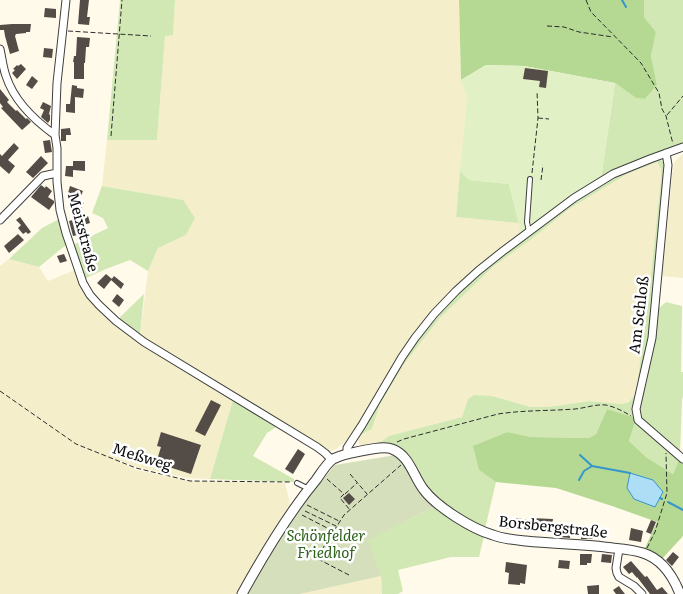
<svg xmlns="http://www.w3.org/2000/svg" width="683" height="594" font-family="Literata,serif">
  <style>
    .farmland { fill: #f4efca }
    .green { fill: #d1e8b4 }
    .forest { fill: #b5d993 }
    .cemetery { fill: #d5dfbc }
    .pitch { fill: #e2f0c5 }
    .water { fill: #aeddf6; stroke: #3595cd }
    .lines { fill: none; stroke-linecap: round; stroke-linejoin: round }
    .stream { stroke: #3595cd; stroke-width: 2 }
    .building { fill: #544c47 }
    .service-casing { stroke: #3e3e3e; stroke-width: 6 }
    .minor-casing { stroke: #3e3e3e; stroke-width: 9 }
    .tertiary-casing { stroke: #3e3e3e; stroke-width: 11 }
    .path { stroke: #2d2d2d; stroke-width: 1; stroke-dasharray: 5 2.5; stroke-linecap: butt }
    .service { stroke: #fff; stroke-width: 4 }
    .minor { stroke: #fff; stroke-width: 7 }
    .tertiary { stroke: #fff; stroke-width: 9 }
    .labels { text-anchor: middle; stroke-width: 5; stroke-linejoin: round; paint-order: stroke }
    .street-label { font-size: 15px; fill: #0b0b0b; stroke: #fff }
    .park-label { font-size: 15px; font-style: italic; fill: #2d621c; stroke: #fff }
  </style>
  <rect width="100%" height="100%" fill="#fffae9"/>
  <path class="farmland" d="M175,0H459L461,80L467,97L456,217L519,223L521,234L411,338L354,430L346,441L336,449L331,451L140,335L148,271L158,248L186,235L182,200L102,186L107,140H157L165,35L173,34Z
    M683,154V278L662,276L673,168L675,161Z
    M657,162L661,169V177L648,303L638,378L634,396L629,402L622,404L589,401L556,406L544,407H531L492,396L468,399L462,417L390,436L381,442L360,448L358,439L360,435L372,429L380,404L404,364L440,318L494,266L533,238L569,209L627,174Z
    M9,259L39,267L48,281L75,270L84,292L95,306L114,324L174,364L233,400L210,479L187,478L137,467L119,460L118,461L136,470L189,481L285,483L291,508L239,594H0V266Z
    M381,576L382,594H300Z"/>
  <path class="green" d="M120,0H175L173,35L165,36L157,140H107Z
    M644,0H683V144L636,161L601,178L615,83L636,98L645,99L657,85L651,56L656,32L644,17Z
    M658,159C662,160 664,162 665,167L647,347L640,378H638L648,303L661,178V169L657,162L627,174L569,209L533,238L494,266L440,318L404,364L380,404L372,429L360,435L385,391L417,341L456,296L493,263L569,206L625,172Z
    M460,171L470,180L509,184L519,223L456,217Z
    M102,186L183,200L195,218L186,235L158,248L148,271L130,260L106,269L84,279L73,245L108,228L103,218L92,213Z
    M59,219L67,244L39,267L9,259L42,228Z
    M144,294L140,335L118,319Z
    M666,302L682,306L681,372H683V396L682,400L680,454L641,420L639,410L647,381L659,308Z
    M474,395L492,396L531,407H544L556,406L589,401L622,404L629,402L634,396L632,410L633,417L607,409L596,434L589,438L531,437L508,432L479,470L496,482L485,529L451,509L438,500L426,487L411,458L401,450L365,447L381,442L389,436L462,417L468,399Z
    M233,400L276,427L267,433L253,456L294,479V482L210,479Z
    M635,422L679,460L673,474L646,457L629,441Z
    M434,507L481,536H484L479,557H451L398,570L403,591L398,594H382L381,576L367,540Z"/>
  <path class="forest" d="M459,0H644V17L656,32L651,56L657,85L645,99L636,98L615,83L524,66L486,65L461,80Z
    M607,409L633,417L635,422L629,441L646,457L673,474L679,460L683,464V536L662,559L644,550L657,522L612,506L556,488L496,482L479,470L473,446L508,432L531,437L589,438L596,434Z"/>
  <path class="cemetery" d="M396,455L406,464L422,494L434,507L368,540L381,576L300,594H247L273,548L304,502L335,465Z"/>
  <path class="pitch" d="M486,65L524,66L615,83L601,178L521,234L509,184L469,180L460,171L467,97L461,80Z"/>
  <path class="water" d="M630,473L653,480L663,492L655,507L634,499L627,488Z"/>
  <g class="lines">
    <path class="stream" d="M622,0L626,7
      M580,455L592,466L630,473
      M579,480L584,471L592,466
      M660,498L662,499
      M668,502L683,510"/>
  </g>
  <path class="building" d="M80,0H89L87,17H90L89,25L78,24Z
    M45,8L56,9V18L44,17Z
    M12,24H31L30,32H26V33L16,34L15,36L19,51L10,54L5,36L4,30H0V25Z
    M77,37L90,38L89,47H86L85,63H84V79H74V62H73L74,56H76Z
    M44,48L53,49L52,58L43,57Z
    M21,64L26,69L17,79L12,73L15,70L13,69L17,65L18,66Z
    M525,68L548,71L546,88L539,87L540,81L523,79Z
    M32,76L38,81L32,89L26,85Z
    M72,85L77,86V88L84,89L83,98L75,97V113L66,112V104H70Z
    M0,89L9,100L7,102L16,111L17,110L26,119L27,118L31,122L22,130L1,108L3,107L0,103Z
    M43,102L51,106L49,114L50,115V120L48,123L41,117L44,110L40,108Z
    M70,128L71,135H66V141H61V129Z
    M50,140L52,152L45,153L43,141Z
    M14,143L19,148L8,160L15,166L9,174L0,166V154L2,156Z
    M41,156L48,163L33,178L26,172Z
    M73,161H85V171L73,170V177L65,176L66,166H73Z
    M41,185L45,188L46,186L52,191L48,197L54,201V203L49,210L31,197Z
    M70,186L83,191L80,198L68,193Z
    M75,199L84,203L79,213L70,210Z
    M88,216L90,223L80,226L82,234L73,236L69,221Z
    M20,217L31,232L28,234L26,232L23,234L18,228L21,225L16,220Z
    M18,234L24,240L9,253L4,246Z
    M64,254L67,261L60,263L57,256Z
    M106,274L112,279L104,289L97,283Z
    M114,276L124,284L121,289L111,280Z
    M117,294L124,300L119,307L112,301Z
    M211,400L221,405L205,436L195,431Z
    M161,432L201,445L191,474L156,463L161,447L157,446Z
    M298,449L305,454L293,474L285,469Z
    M349,493L355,499L349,505L343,498Z
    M516,518L530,520L531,518L553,519L552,527L538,526V528H524L510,526L509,529L500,528L501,519L516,521Z
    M651,520L656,522L651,534L646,532Z
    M631,528L643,531L641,542L629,540Z
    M560,530H570V538L559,537Z
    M582,530L596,531L595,539H581Z
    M673,552L679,557L672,566L666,560Z
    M580,554H592L591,563H587V565H580Z
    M602,554L612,555L611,563L601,562Z
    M559,560L570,561L569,569L558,568Z
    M631,561L645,577L647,576L657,590L662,587L668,594H650L637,577V578L632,572L629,574L623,567Z
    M506,562L527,565L525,584L520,583V585L508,584L509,573L505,572Z
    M599,585V594H588L587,586Z
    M619,586L621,589L625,594H616L613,590Z"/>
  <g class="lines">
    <g class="service-casing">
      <path id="service" d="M529,232L527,222L530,179
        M297,483L309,489"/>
    </g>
    <g class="minor-casing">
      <path id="minor" d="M66,0L57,83L55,135L57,148V182L60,210L66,233L83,283L90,295L99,305L116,321L144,342L317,447L325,453L332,460
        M0,49C2,58 3,68 6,76C14,101 34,120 55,135
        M666,153L668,165L652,338L636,409L638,420L683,459
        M0,220L43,176L57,173
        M347,454V448L362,425L402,357L415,338L434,314L456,291L478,271L503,251L574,198L613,174L650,159L683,147
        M619,549L616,568L617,573L619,577L634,586L642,594"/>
    </g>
    <g class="tertiary-casing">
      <path id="tertiary" d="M242,594C264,554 287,515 316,480C321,473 327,463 333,459C337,457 343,455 347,454C357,452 383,445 392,449C410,456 413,476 424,490C437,507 472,529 493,535C503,539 515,540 526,541C555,544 584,544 613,548C623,549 634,550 643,553C662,559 673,576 680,594"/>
    </g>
    <path class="path" d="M586,0L591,12L641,63L659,93L662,109L666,116L673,144
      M547,26L564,27L579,32L613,37
      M68,31L151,36
      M667,115L683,96
      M538,118L549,119
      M111,136L122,0
      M532,173L538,118L537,91
      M541,180L543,165
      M0,391L76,444L136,468L190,481L291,482
      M397,442L404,439L498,414C524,410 549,411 575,409C586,408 595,404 606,405C615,407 623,411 631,416
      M350,474L367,494
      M327,479L344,494L340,498L350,510
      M345,494L357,483
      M307,505L339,521
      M305,511L336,526
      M302,515L333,531
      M647,548L655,532L667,493L666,453
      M349,575L318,559L321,551L344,515L401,465"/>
    <use href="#service" class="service"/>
    <use href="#minor" class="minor"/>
    <use href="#tertiary" class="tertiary"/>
  </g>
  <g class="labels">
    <g class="street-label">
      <text transform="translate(83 232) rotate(75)" y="5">Meixstraße</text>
      <text transform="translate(639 315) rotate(-83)" y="5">Am Schloß</text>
      <text transform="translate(142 457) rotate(17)" y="5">Meßweg</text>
      <text transform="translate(553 527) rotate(6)" y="5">Borsbergstraße</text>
    </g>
    <g class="park-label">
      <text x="326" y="541">Schönfelder<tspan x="326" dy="17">Friedhof</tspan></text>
    </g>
  </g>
</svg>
